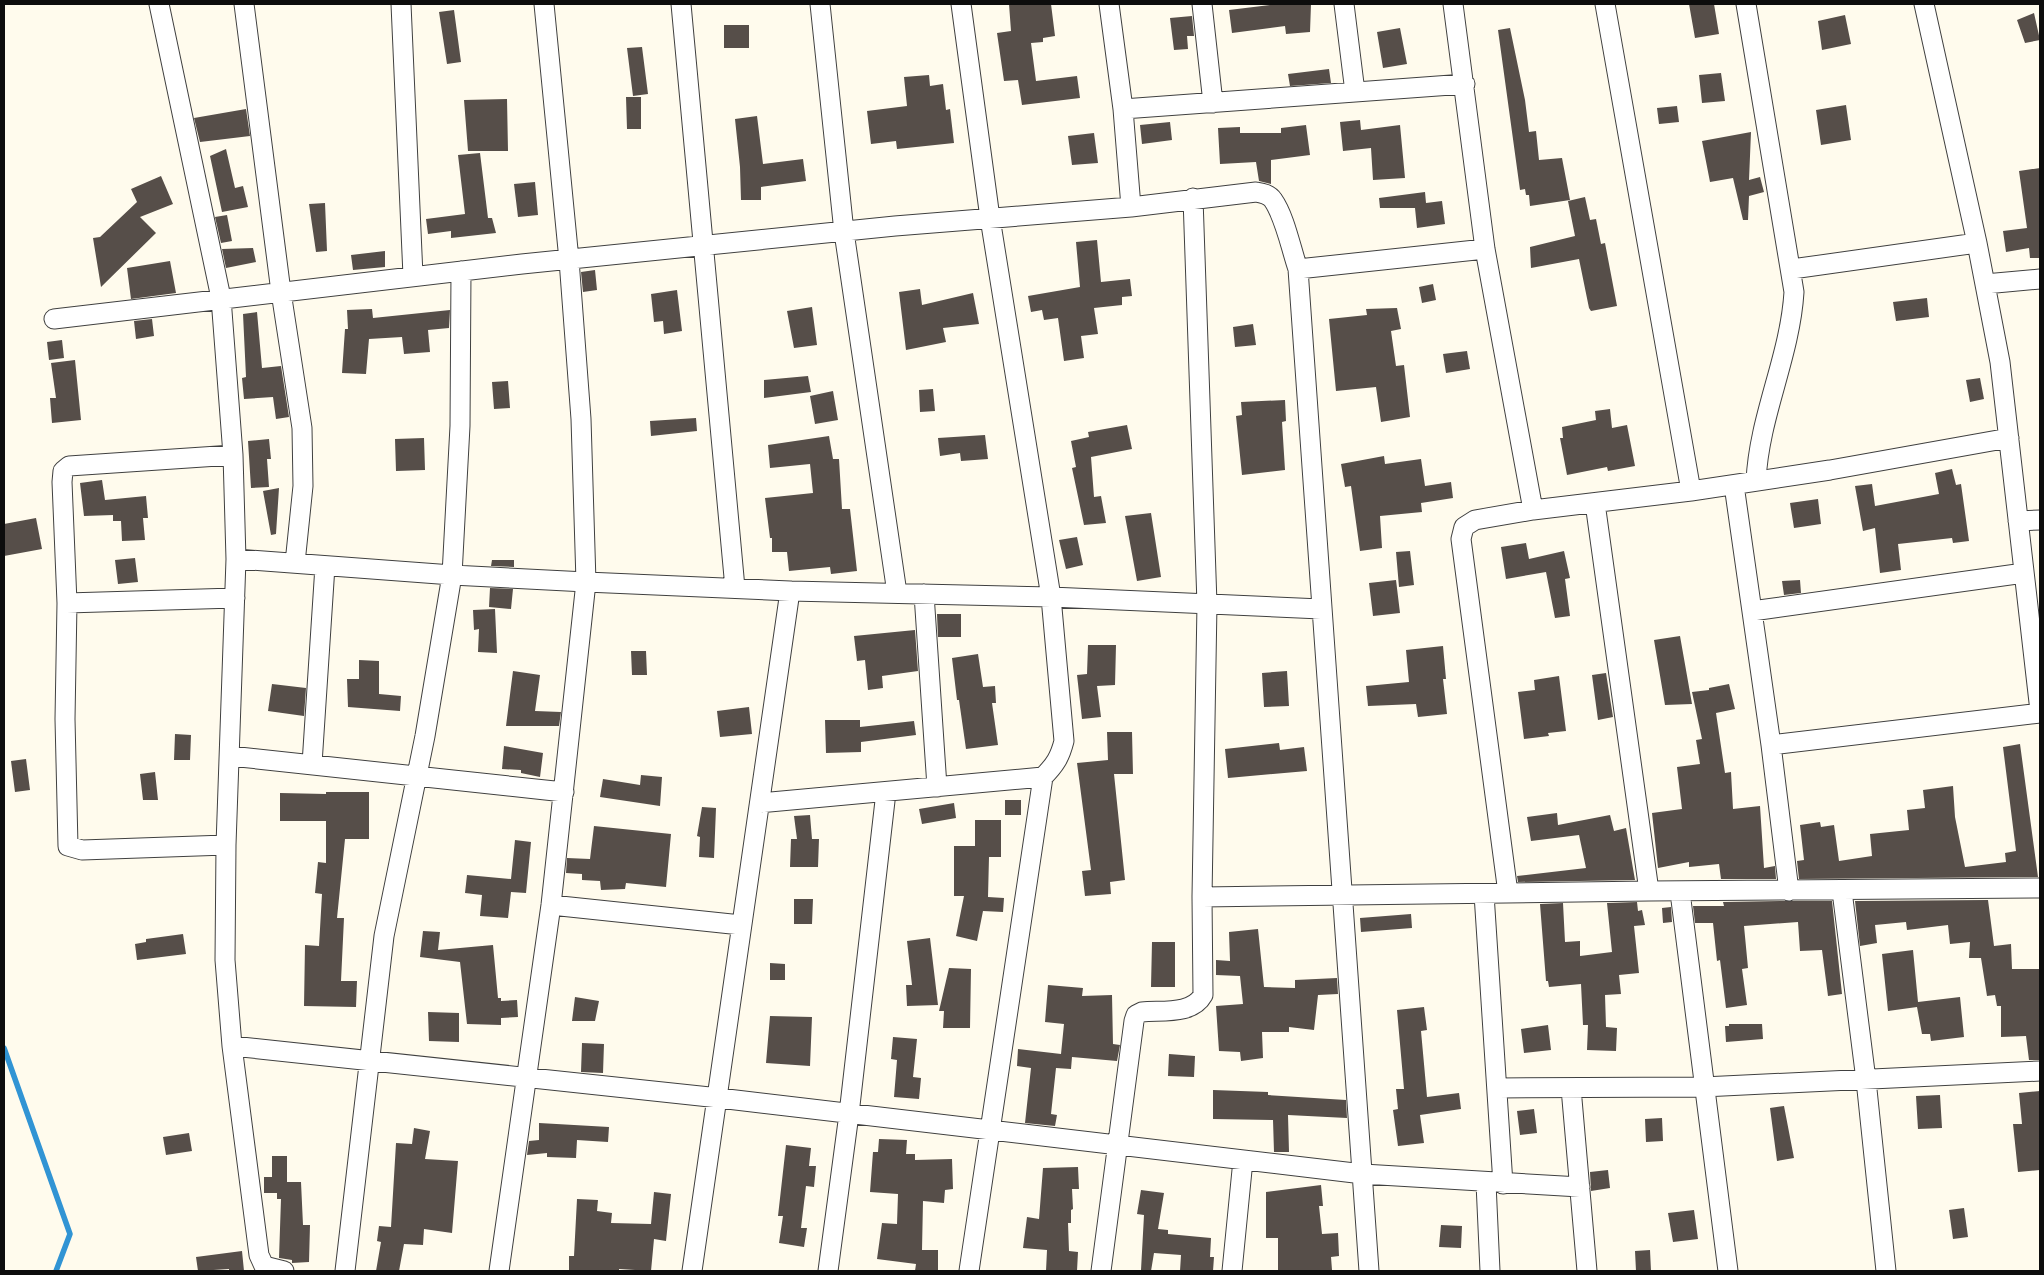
<svg xmlns="http://www.w3.org/2000/svg" width="2044" height="1275" font-family="Literata,serif">
  <style>
    .lines { fill: none; stroke-linecap: round; stroke-linejoin: round }
    .stream { stroke: #3194d4; stroke-width: 5.5 }
    .building { fill: #564e49 }
    .street-casing { stroke: #404040; stroke-width: 21 }
    .street { stroke: #fff; stroke-width: 19 }
  </style>
  <rect width="100%" height="100%" fill="#fffbed"/>
  <g class="lines">
    <path class="stream" d="M4,1048L70,1234L56,1271"/>
  </g>
  <path class="building" d="M1009,4H1051L1055,36L1043,38V42L1031,43L1036,81L1077,76L1080,98L1022,105L1018,80L1004,81L997,33L1011,31Z
    M1279,4H1311L1310,32L1286,34L1285,26L1232,33L1229,10Z
    M1689,4H1714L1719,34L1695,38Z
    M454,10L461,62L447,64L439,12Z
    M2034,13L2040,40L2025,43L2017,20Z
    M1845,15L1851,44L1822,50L1818,21Z
    M1192,16L1194,36H1187L1188,49L1174,50L1170,18Z
    M724,25H749V48H724Z
    M1400,28L1407,64L1383,68L1377,32Z
    M1510,28L1525,100L1529,132L1536,131L1539,160L1562,158L1570,200L1530,206L1529,195H1526L1525,189L1520,190L1498,30Z
    M642,47L648,94L633,96L627,48Z
    M1329,69L1331,83L1290,86L1288,74Z
    M1721,73L1725,101L1702,103L1699,75Z
    M929,75L930,86L943,84L946,110L950,109L954,143L897,149L896,141L871,144L867,111L907,106L904,77Z
    M626,97H641V129H627Z
    M507,99L508,151H468L464,100Z
    M1846,105L1851,140L1821,145L1816,110Z
    M1677,106L1679,122L1659,124L1657,108Z
    M246,109L250,136L200,142L194,118Z
    M757,116L763,164L803,159L806,181L761,187V200H741L740,167L735,119Z
    M1360,120L1361,130L1400,125L1405,178L1373,180L1371,148L1343,151L1340,122Z
    M1170,122L1172,140L1142,144L1140,125Z
    M1306,125L1310,155L1271,160V184L1259,181L1256,162L1220,164L1218,128L1240,127V133H1281V128Z
    M1751,132L1749,180L1760,177L1764,192L1749,196L1748,220H1743L1733,178L1710,182L1702,141Z
    M1094,133L1098,163L1072,165L1068,136Z
    M226,149L235,188L243,186L248,207L222,212L210,156Z
    M480,153L488,218H492L496,233L451,238V231L428,234L426,219L465,214L458,155Z
    M2040,168V258H2030L2029,248L2006,252L2003,231L2027,228L2019,171Z
    M161,176L173,204L140,217L156,233L101,287L93,238L100,237L137,202L131,189Z
    M535,182L538,215L518,217L514,184Z
    M1425,192L1426,203L1442,201L1445,224L1417,228L1415,208H1380L1379,198Z
    M1585,197L1590,220L1596,219L1601,244L1605,243L1617,306L1591,311L1589,308L1579,259L1531,268L1530,247L1575,236L1568,201Z
    M325,203L327,251L316,252L309,204Z
    M227,215L232,241L221,243L215,217Z
    M1097,240L1101,282L1130,279L1132,296L1122,297V305L1094,308L1098,334L1081,336L1084,358L1064,361L1058,318L1044,320L1042,310L1031,312L1028,296L1080,287L1076,242Z
    M253,248L256,262L226,268L222,249Z
    M385,251V267L353,270L351,255Z
    M170,261L176,293L131,299L127,268Z
    M595,270L597,290L583,292L581,272Z
    M1433,284L1436,300L1422,303L1419,287Z
    M920,289L922,305L973,293L979,324L943,328L946,342L906,350L899,292Z
    M677,290L682,331L664,334L663,321L654,322L651,294Z
    M1927,298L1929,317L1896,321L1893,302Z
    M812,307L817,345L794,348L787,311Z
    M1397,308L1401,329L1391,331L1396,366L1404,365L1410,417L1381,422L1376,387L1336,391L1329,319L1367,315L1366,309Z
    M372,309L373,318L450,310L449,328L428,330L430,352L404,354L402,337L369,339L366,374L342,373L345,329H348L347,310Z
    M257,312L262,368L281,366L289,417L276,419L273,397L244,399L242,378L246,377L243,314Z
    M152,319L154,336L136,339L134,321Z
    M1253,324L1256,345L1235,347L1233,327Z
    M62,340L64,358L49,360L47,342Z
    M1467,351L1470,369L1446,373L1443,354Z
    M75,360L81,420L52,423L50,398H56L51,363Z
    M808,376L811,392L764,398V380Z
    M1980,378L1984,399L1970,402L1966,380Z
    M508,381L510,408L494,409L492,382Z
    M933,389L935,411L920,412L919,390Z
    M833,391L838,420L815,424L810,396Z
    M1285,400L1286,421L1282,422L1285,470L1242,475L1236,416L1242,415L1241,402Z
    M1610,409L1612,428L1627,425L1635,466L1608,471L1607,467L1567,475L1560,438H1563L1562,427L1596,420L1595,411Z
    M696,418L697,431L651,436L650,421Z
    M1127,425L1132,449L1091,457L1094,497L1101,496L1106,523L1084,525L1072,468L1076,467L1071,441L1089,437L1088,432Z
    M985,435L988,459L961,461L960,453L940,456L938,438Z
    M829,436L833,459H839L842,509H850L857,571L831,574L830,567L789,571L787,552H772V538H770L765,498L813,493L810,464L770,468L768,445Z
    M424,438L425,470L396,471L395,439Z
    M269,439L271,459H267L269,487L251,488L248,441Z
    M1384,456L1385,464L1421,459L1425,486L1451,482L1453,498L1421,503L1422,512L1380,516L1382,548L1360,551L1351,486L1345,487L1341,464Z
    M1952,469L1956,485L1961,484L1969,541L1953,543L1952,538L1898,544L1901,570L1880,573L1875,528L1863,531L1855,486L1872,484L1875,506L1939,494L1935,473Z
    M102,480L105,500L146,496L148,518H143L145,540L122,541L121,521H113V515L84,516L80,483Z
    M279,488L276,534L271,535L263,491Z
    M1818,499L1821,524L1794,528L1790,503Z
    M1151,513L1161,577L1137,581L1125,516Z
    M36,518L42,549L4,556V524Z
    M1077,537L1083,565L1066,569L1059,540Z
    M1526,543L1529,559L1564,551L1570,578L1565,579L1570,616L1555,618L1546,572L1506,579L1501,547Z
    M1410,551L1414,585L1399,587L1396,552Z
    M135,558L138,582L118,584L115,560Z
    M492,560H514V567L491,566Z
    M1396,580L1400,613L1373,616L1369,583Z
    M1800,580L1801,593L1784,595L1782,581Z
    M490,588L513,589L511,609L489,607Z
    M495,609L497,653L478,652L479,629L474,630L473,610Z
    M937,614H961V637H938Z
    M915,630L918,671L882,676L883,688L868,690L865,660L857,661L854,636Z
    M1680,636L1692,704L1665,705L1654,640Z
    M1088,645H1116L1115,685L1097,686L1101,717L1082,719L1077,675L1087,674Z
    M1443,646L1446,679H1443L1447,714L1418,717L1416,704L1368,706L1366,686L1409,682L1406,650Z
    M631,651H646L647,675H632Z
    M978,654L983,687L995,686L996,703H992L998,745L966,749L959,700H957L952,658Z
    M359,660L379,661V694L401,696L400,711L348,707L347,679H359Z
    M513,671L540,675L535,711L561,712L559,726H506Z
    M1287,671L1289,706L1264,707L1262,673Z
    M1606,673L1613,717L1598,720L1592,675Z
    M1559,676L1566,731L1548,733L1549,736L1524,739L1518,692L1535,690L1534,680Z
    M272,684L306,688L304,716L268,711Z
    M1729,684L1735,709L1716,713L1725,773L1731,772L1733,809L1760,806L1764,868L1775,866L1776,879H1721L1719,864L1689,867V862L1658,868L1652,813L1682,809L1677,767L1700,764L1696,740L1702,739L1692,692L1709,690V688Z
    M749,707L752,734L720,737L717,711Z
    M825,720H860V727L914,721L916,735L861,742V752L826,753Z
    M1107,732H1132L1133,774H1114L1125,880L1110,882L1111,894L1085,896L1082,871L1091,870L1077,763L1108,760Z
    M175,734L191,735L190,760H174Z
    M1279,743L1280,750L1304,747L1307,771L1228,778L1225,749Z
    M2020,744L2038,877L1799,879L1797,861L1804,860L1800,825L1820,822L1821,827L1834,825L1839,861L1872,856L1870,834L1909,830L1907,810L1925,808L1923,790L1953,786L1955,817L1965,867L2006,862L2005,853L2016,851L2003,747Z
    M504,746L543,753L540,777L521,773V770L502,769Z
    M26,759L30,790L15,792L11,761Z
    M155,772L158,800H143L140,774Z
    M641,775L662,777L660,806L600,797L603,779L640,785Z
    M326,792H369V839H345L337,918H344L341,981H357L356,1007L304,1006L305,945L319,946L322,894L315,893L318,862L326,863V821H280V793L326,794Z
    M1005,800H1021V815H1005Z
    M954,803L956,818L922,824L919,809Z
    M702,807L716,808L714,858L699,857L700,837L697,836Z
    M1557,813L1558,825L1610,815L1614,831L1626,828L1635,880L1518,882L1517,876L1586,868L1579,835L1531,841L1527,817Z
    M810,815L812,839H819L818,867H790L791,839H797L794,816Z
    M975,820H1001V857H989L988,897L1004,898L1003,912L983,911L977,941L956,936L964,896H954V846H975Z
    M594,826L671,834L666,887L626,883L625,889L601,890L600,881L582,880V874L566,873L567,858L590,859Z
    M515,840L531,842L526,893L511,892L508,918L480,916L482,895L465,893L467,875L511,879Z
    M794,899H813L812,924H794Z
    M1988,900L1994,946L2011,944L2012,969H2040V1060H2029L2026,1036L2001,1037V1006H1997L1995,995L1987,996L1981,958H1969L1970,942L1950,944L1948,925L1907,930L1906,922L1875,925L1877,943L1860,946L1855,901Z
    M1784,901H1832L1842,994L1828,996L1822,950L1800,951L1798,922L1744,926L1748,968L1742,969L1747,1005L1726,1008L1720,960L1717,961L1713,923H1695L1693,906H1724L1723,902Z
    M1637,902L1638,911L1642,910L1645,925L1634,926L1639,973L1619,975L1621,994L1605,995L1606,1027L1617,1028L1616,1051L1587,1050L1588,1025H1583L1581,984L1549,987L1548,981H1546L1540,904L1563,903L1565,942L1580,941V956L1612,952L1607,903Z
    M1671,907L1672,922L1663,923L1662,908Z
    M1411,914L1412,928L1361,932L1360,918Z
    M1258,929L1264,987L1295,988V980L1337,978L1338,994L1318,995L1314,1030L1289,1027V1032H1262L1263,1058L1241,1061L1240,1052L1219,1051L1216,1006L1243,1004L1240,976L1216,975V960L1230,961L1229,932Z
    M423,931L440,932L438,950L493,945L498,998H501V1001L517,1000L518,1017L501,1018V1025L467,1024L460,962L420,957Z
    M183,934L186,954L137,960L135,944L146,942V939Z
    M930,938L938,1005L907,1006L906,985H912L907,941Z
    M1152,942H1175V987H1151Z
    M1913,950L1918,1002L1960,997L1964,1037L1931,1041L1930,1034H1922L1917,1007L1888,1011L1882,954Z
    M770,963L785,964V980H770Z
    M949,968L971,969L970,1028H943L944,1011H939Z
    M1048,985L1083,988L1082,996L1112,995L1113,1044L1120,1045L1117,1061L1072,1057L1071,1069L1056,1068L1051,1114L1057,1115L1055,1126L1025,1123L1031,1068L1017,1066L1018,1049L1061,1054L1064,1024L1045,1022Z
    M575,997L599,1001L595,1021H572Z
    M1424,1007L1427,1030L1421,1031L1427,1097L1459,1093L1461,1109L1420,1115L1424,1143L1398,1146L1393,1110L1398,1109L1396,1089H1404L1397,1010Z
    M428,1012L459,1013V1042L429,1041Z
    M770,1016L812,1017L810,1066L766,1063Z
    M1729,1024H1762L1763,1039L1726,1042L1725,1026H1729Z
    M1548,1025L1551,1050L1524,1053L1521,1029Z
    M893,1037L917,1039L913,1077L921,1078L919,1099L894,1097L897,1060L891,1059Z
    M582,1043L604,1044L603,1073L581,1072Z
    M1169,1054L1195,1056L1194,1077L1168,1076Z
    M1213,1090L1268,1092V1095L1346,1100L1347,1118L1288,1115L1289,1152H1274L1273,1120L1213,1119Z
    M2040,1091V1170L2018,1172L2013,1124H2022L2019,1093Z
    M1940,1095L1942,1128L1918,1129L1916,1096Z
    M1784,1106L1794,1158L1777,1161L1770,1108Z
    M1534,1109L1537,1133L1520,1135L1517,1111Z
    M1662,1118L1663,1141L1646,1142L1645,1119Z
    M539,1123L609,1127L608,1142L577,1140L576,1158L547,1157V1153L527,1155L529,1141L539,1140Z
    M414,1128L430,1131L425,1159L458,1161L452,1233L424,1229L423,1245L404,1244L399,1271H376L381,1242L377,1241L379,1226L391,1227L396,1143L412,1144Z
    M189,1133L192,1151L166,1155L163,1137Z
    M879,1139L907,1140L906,1154H915V1160L952,1159L953,1189L945,1190L944,1203L923,1201L922,1250H938V1271H915L916,1264L877,1259L882,1223L897,1224L898,1194L870,1192L873,1152H878Z
    M786,1145L811,1148L809,1166H816L814,1187L806,1186L801,1228H807L804,1247L779,1243L783,1216H778Z
    M272,1156H287V1182H301L303,1225H310L309,1262L292,1263V1260L279,1258L281,1199H277V1193H264V1177H272Z
    M1078,1167L1079,1189H1072L1073,1209L1071,1210V1223H1068L1069,1251L1078,1252L1077,1271H1046L1047,1250L1023,1248L1027,1217L1039,1219L1043,1168Z
    M1608,1170L1610,1188L1591,1191L1590,1172Z
    M1321,1185L1323,1206H1319L1322,1234L1338,1233L1339,1256L1331,1257L1332,1270L1278,1271V1238H1266V1192Z
    M1141,1190L1164,1193L1158,1229L1168,1230V1234L1211,1238L1210,1257H1214L1213,1271H1180L1181,1255L1154,1253L1151,1271L1141,1270L1144,1215L1137,1214Z
    M654,1192L671,1194L666,1241L654,1239L651,1271L619,1269V1271H569V1256H574L577,1199L598,1200L597,1211L612,1213L611,1223L651,1224Z
    M1964,1208L1968,1237L1953,1239L1949,1210Z
    M1694,1210L1698,1239L1673,1242L1668,1213Z
    M1441,1225L1462,1226L1461,1248L1439,1247Z
    M1650,1250L1651,1271H1636L1635,1251Z
    M242,1251L244,1271H229V1269L198,1271L196,1257Z"/>
  <g class="lines">
    <g class="street-casing">
      <path id="street" d="M159,4L221,298L233,455L236,559L226,845L225,960L232,1046L259,1255L264,1266L284,1271
        M244,4L281,292L302,428L303,486L295,563
        M401,4L413,276
        M681,4L735,588
        M820,4L844,232L897,593
        M961,4L990,218L1051,597L1064,741C1060,757 1055,765 1043,777L969,1271
        M1109,4L1123,109L1131,207
        M1202,4L1213,103
        M1344,4L1355,92
        M1453,4L1485,249L1533,510
        M1605,4L1691,491
        M1746,4L1794,292C1790,357 1759,416 1756,481
        M1924,4L1977,243L2000,362L2040,711
        M1123,109L1465,84
        M1298,269L1485,249
        M1792,269L1977,243
        M1985,284L2040,279
        M54,319L522,264L895,226L1131,207L1256,192C1262,193 1269,194 1273,200C1285,217 1291,249 1298,269L1369,1271
        M1734,485L1771,745L1789,891
        M1595,503L1649,891
        M2018,521L2040,520
        M236,559L452,575L586,582L790,591L1051,597L1321,609
        M924,594L937,787
        M67,603L235,598
        M1752,611L2024,573
        M1771,745L2040,713
        M230,756L564,792
        M312,764L325,566
        M760,803L1043,777
        M226,845L82,850L68,846L65,719L67,603L62,482L63,471L69,466L233,455
        M1842,891L1866,1080L1886,1271
        M1680,892L1728,1271
        M1508,893L1461,539L1464,527L1475,520L1533,510L1691,491L1830,470L2009,438
        M1484,894L1503,1184
        M1202,897L1649,891L2040,888
        M551,905L741,925
        M232,1046L719,1098L1363,1174L1580,1187
        M1498,1088L1703,1087L2040,1071
        M1571,1088L1587,1271
        M1486,1183L1490,1271
        M345,1271L384,936L425,736L452,575L460,426L461,271
        M499,1271L551,905L586,582L581,419L569,260L544,4
        M692,1271L790,591
        M828,1271L849,1114L886,792
        M1101,1271L1134,1021L1136,1015L1142,1012C1162,1010 1192,1015 1203,995L1202,897L1207,604L1193,198
        M1232,1271L1243,1160"/>
    </g>
    <use href="#street" class="street"/>
  </g>
  <rect width="2044" height="1275" fill="none" stroke="#0d0d0d" stroke-width="10"/>
</svg>
